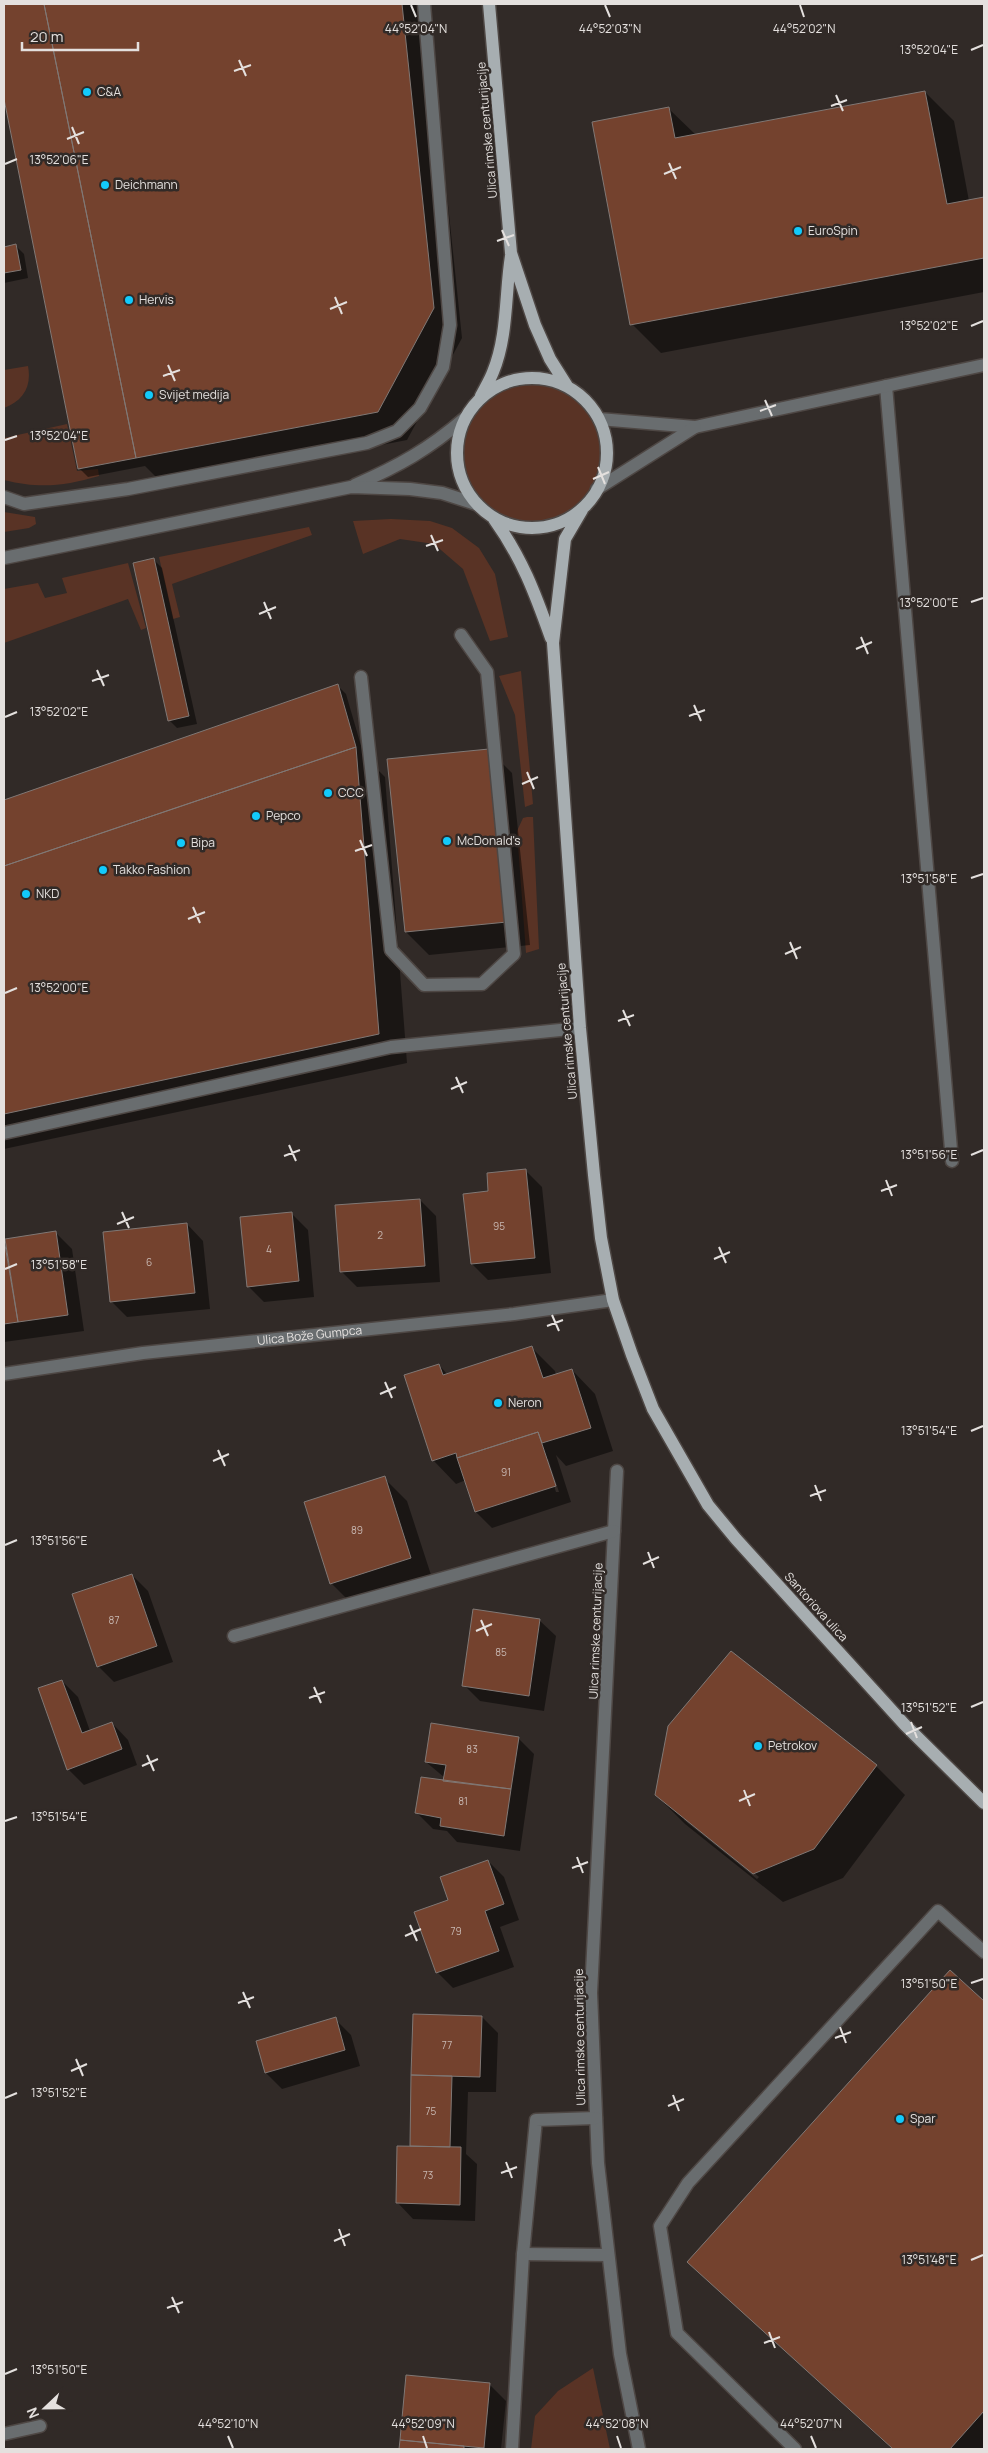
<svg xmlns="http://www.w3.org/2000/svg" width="988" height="2453" font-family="Manrope,sans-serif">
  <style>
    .green { fill: #593325 }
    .shadow { fill: #0007; fill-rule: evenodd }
    .building { fill: #74422e; stroke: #807875 }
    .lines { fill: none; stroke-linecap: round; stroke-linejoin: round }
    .minor-casing { stroke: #4e4744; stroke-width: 15 }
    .major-casing { stroke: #4e4744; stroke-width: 15 }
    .minor { stroke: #696d6f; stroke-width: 12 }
    .major { stroke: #a7aeb1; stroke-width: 12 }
    .ticks { fill: none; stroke: #e4e0de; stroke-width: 2 }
    .poi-dot { fill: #12cafb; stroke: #312a27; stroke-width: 2 }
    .labels { text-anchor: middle; stroke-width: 5; stroke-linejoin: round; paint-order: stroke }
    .number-label { font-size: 10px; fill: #c8b8b2 }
    .poi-label { font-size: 12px; fill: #e4e0de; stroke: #312a27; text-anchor: start }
    .street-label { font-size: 12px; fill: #e4e0de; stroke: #312a27 }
    .ticks-label { font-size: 12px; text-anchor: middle; fill: #e4e0de; stroke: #312a27; stroke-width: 5; stroke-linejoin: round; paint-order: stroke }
  </style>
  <rect width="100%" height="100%" fill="#312a27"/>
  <path class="green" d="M28,366C32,387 23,401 4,408V370Z
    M458 452a73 73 0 1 1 146 0a73 73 0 1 1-146 0Z
    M67,424L77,471L98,469L99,476C64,486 40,489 4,480V438Z
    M4,512L35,517L36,524L29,528L4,532Z
    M391,519L430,521L452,528L479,548L495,574L508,637L490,641L463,569L434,544L400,539L363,554L353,521Z
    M309,527L312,535L172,584L180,617L173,619L159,557Z
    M128,563L146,628L141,630L128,599L4,643V589L38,583L45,598L67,593L62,578Z
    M521,671L533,804L525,807L515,715L499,676Z
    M527,817H533L539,949L526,953L517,831L523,818Z
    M593,2368L610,2449H531L535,2416L558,2391Z"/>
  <path class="shadow" d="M4,4H427L462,338L407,440L166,487L145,466L88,477L80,469L4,91Z
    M925,92L954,121L969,201L984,198V292L661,353L632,324L669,109L696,135Z
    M16,246L24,254L28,278L4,283V248Z
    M154,560L162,568L197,724L177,728L169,720Z
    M338,686L346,694L364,756L385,777L407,1063L4,1149V801Z
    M489,750L512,773L530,945L429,955L406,932Z
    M526,1171L542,1187L551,1273L488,1280L472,1264L490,1192Z
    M420,1200L436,1216L440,1282L357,1287L341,1271Z
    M292,1214L308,1230L314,1297L264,1302L248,1286Z
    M187,1224L203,1241L210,1309L127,1317L111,1301Z
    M56,1233L72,1249L84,1331L4,1342V1240Z
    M532,1348L555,1371L556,1375L572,1370L595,1394L613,1451L566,1466L556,1455L571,1502L492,1528L476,1512L466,1480L456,1484L433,1460L439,1365L448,1375ZM546,1459H548L559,1492H556Z
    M384,1478L407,1501L433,1581L354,1606L331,1583Z
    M132,1575L148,1591L173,1662L114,1682L98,1666Z
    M539,1620L556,1636L544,1711L480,1701L464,1685Z
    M731,1653L876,1766L905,1795L843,1878L783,1902L685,1824L656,1795ZM684,1817L759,1877L757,1879L684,1820Z
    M62,1681L78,1697L90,1731L112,1723L128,1740L137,1765L84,1785L68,1769Z
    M518,1738L534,1754L520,1851L457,1842L447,1831L433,1829L417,1813L444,1782L445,1778L426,1762Z
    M488,1861L504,1877L519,1920L500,1927L514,1967L453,1988L437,1972L450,1901Z
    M951,1972L984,2002V2449H892L688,2262Z
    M414,2015L482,2017L498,2033L496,2092H468L466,2154L477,2164L475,2221L413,2219L397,2202L411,2147Z
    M335,2019L351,2035L360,2066L282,2089L266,2073Z
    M407,2377L490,2385L506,2401L501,2449H400Z"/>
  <path class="building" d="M4,4H44L136,458L78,469L4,99Z
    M44,4H402L434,308L378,412L136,458Z
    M925,91L947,204L984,197V258L630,325L592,122L669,107L675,138Z
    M16,244L21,270L4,273V247Z
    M154,558L189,716L168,721L133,563Z
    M338,684L356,747L4,866V800Z
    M356,747L379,1034L4,1114V866Z
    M489,749L507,922L405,932L387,759Z
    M526,1169L535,1258L471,1264L463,1194L488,1191L487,1173Z
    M420,1199L425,1266L340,1272L335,1205Z
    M292,1212L299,1281L247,1287L240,1217Z
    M187,1223L195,1293L110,1302L103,1232Z
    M56,1231L68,1315L18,1322L5,1239Z
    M4,1239L18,1322L4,1324Z
    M532,1346L543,1378L572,1369L591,1428L542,1443L538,1432L457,1458L456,1453L432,1461L404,1375L439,1364L443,1375Z
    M538,1432L556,1486L475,1512L457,1458Z
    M385,1476L411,1558L330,1584L304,1502Z
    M132,1574L157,1646L97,1667L72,1594Z
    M473,1609L540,1619L529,1696L462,1686Z
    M731,1651L877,1765L814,1849L753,1874L655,1795L668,1726Z
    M62,1680L82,1733L112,1722L122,1749L67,1770L38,1688Z
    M431,1723L519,1737L511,1789L443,1781L446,1765L425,1762Z
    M421,1777L511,1789L504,1836L440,1826L441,1818L415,1813Z
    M488,1860L504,1904L485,1911L499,1951L436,1973L414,1912L448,1900L440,1877Z
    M950,1970L984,2001V2411L950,2449H893L687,2262Z
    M413,2014L482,2016L480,2077L411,2075Z
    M336,2017L345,2050L265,2073L256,2041Z
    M411,2075L452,2076L450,2147L410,2146Z
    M397,2146L461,2147L460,2205L396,2203Z
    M406,2375L490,2383L484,2448L400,2440Z
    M400,2440L464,2446V2449H399Z"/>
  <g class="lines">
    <g class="minor-casing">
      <g id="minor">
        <path d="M886,386L952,1161"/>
        <path d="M599,419L695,427L984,365"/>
        <path d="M355,485C399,466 429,449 465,418"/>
        <path d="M597,489L695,427"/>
        <path d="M4,497L24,504L128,489L367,443L397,431L420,408L443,367L450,325L424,4"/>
        <path d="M4,558L351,487L410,489L442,493L476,504"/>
        <path d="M361,677L391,950L424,985L482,984L514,954L487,672L461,635"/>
        <path d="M4,1133L391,1047L580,1028"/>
        <path id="s1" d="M4,1374L143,1353L514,1314L613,1300"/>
        <path d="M617,1471L591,1993L598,2163L620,2354L639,2449"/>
        <path d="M234,1636L614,1531"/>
        <path d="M523,2254L608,2255"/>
        <path d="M4,2434L40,2426"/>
        <path d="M512,2449L523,2254L536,2120L596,2118"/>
        <path d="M795,2449L677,2333L660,2226L688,2183L938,1911L984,1952"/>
      </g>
    </g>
    <g class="major-casing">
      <path id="major" d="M489,4L511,253L535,325L550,359L567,386
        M457 453a75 75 0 1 1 150 0a75 75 0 1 1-150 0Z
        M481,396C485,388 490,380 493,372C508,336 505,293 511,256
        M582,510L565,539L553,643L580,1028L594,1175L601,1238L613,1300L632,1355L653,1409L708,1505L736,1539L905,1725L984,1803
        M494,519C522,558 535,593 551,638"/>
    </g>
    <use href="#minor" class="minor"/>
    <use href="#major" class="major"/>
  </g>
  <path class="ticks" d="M411,5L416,17M605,5L610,17M800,5L804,17M971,50L983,45M239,60L246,76M234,71L251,65M836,95L843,111M831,106L847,100M72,127L79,144M67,139L84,132M669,163L676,179M5,164L17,159M664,174L681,167M502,230L509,246M497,241L514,235M335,297L342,314M330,309L347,302M971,326L983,321M168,365L175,381M163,376L180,370M765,400L772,416M760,411L776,405M5,440L17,436M598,467L605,484M593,479L609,472M431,535L438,551M426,546L443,540M264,602L271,619M971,602L983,598M259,614L276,607M861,637L868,654M856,649L872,642M97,670L104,686M92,681L109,675M694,705L701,721M689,716L705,710M5,717L17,712M527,772L534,789M522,784L538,777M360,840L367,856M355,851L372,845M971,878L983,874M193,907L200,923M188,919L205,912M790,942L797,959M785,954L801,947M5,993L17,988M623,1010L630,1026M618,1021L634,1015M456,1077L463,1093M451,1089L467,1082M289,1145L296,1161M971,1155L983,1150M284,1156L300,1150M886,1180L892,1196M881,1191L897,1185M122,1212L129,1228M117,1224L134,1217M719,1247L726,1263M714,1259L730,1252M5,1269L17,1264M552,1315L559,1331M547,1326L563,1320M385,1382L392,1398M380,1394L396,1387M971,1431L983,1426M218,1450L225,1466M213,1461L229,1454M815,1485L821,1501M810,1496L826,1490M5,1545L17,1540M648,1552L654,1568M643,1564L659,1557M481,1620L488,1636M476,1631L492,1624M314,1687L321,1703M309,1698L325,1692M971,1707L983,1702M911,1722L917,1738M906,1734L922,1727M147,1755L154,1771M142,1766L158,1759M744,1790L750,1806M739,1801L755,1794M5,1821L17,1817M577,1857L583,1873M572,1868L588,1862M410,1925L417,1941M405,1936L421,1929M971,1983L983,1979M243,1992L250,2008M238,2003L254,1997M840,2027L846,2043M835,2038L851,2032M76,2059L83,2076M71,2071L87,2064M673,2095L679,2111M5,2098L17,2093M668,2106L684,2099M506,2162L512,2178M501,2173L517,2167M339,2229L345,2246M334,2241L350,2234M971,2260L983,2255M172,2297L179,2313M167,2308L183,2302M769,2332L775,2348M764,2343L780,2337M5,2374L17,2369M228,2436L233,2448M423,2436L427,2448M617,2436L621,2448M811,2436L816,2448"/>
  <g class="poi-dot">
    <circle cx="87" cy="92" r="5"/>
    <circle cx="105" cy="185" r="5"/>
    <circle cx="798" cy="231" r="5"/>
    <circle cx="129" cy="300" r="5"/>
    <circle cx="149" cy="395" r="5"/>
    <circle cx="328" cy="793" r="5"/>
    <circle cx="256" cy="816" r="5"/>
    <circle cx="447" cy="841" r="5"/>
    <circle cx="181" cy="843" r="5"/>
    <circle cx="103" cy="870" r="5"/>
    <circle cx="26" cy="894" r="5"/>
    <circle cx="498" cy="1403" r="5"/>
    <circle cx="758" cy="1746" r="5"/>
    <circle cx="900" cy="2119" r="5"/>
  </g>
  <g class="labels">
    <g class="number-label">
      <text x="499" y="1230">95</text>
      <text x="380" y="1239">2</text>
      <text x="269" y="1253">4</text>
      <text x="149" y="1266">6</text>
      <text x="506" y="1476">91</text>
      <text x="357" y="1534">89</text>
      <text x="114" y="1624">87</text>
      <text x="501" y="1656">85</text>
      <text x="472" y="1753">83</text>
      <text x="463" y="1805">81</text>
      <text x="456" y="1935">79</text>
      <text x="447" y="2049">77</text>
      <text x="431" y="2115">75</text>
      <text x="428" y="2179">73</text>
    </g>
    <g class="poi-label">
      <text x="97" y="96">C&amp;A</text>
      <text x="115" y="189">Deichmann</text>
      <text x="808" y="235">EuroSpin</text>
      <text x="139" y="304">Hervis</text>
      <text x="159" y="399">Svijet medija</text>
      <text x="338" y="797">CCC</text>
      <text x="266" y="820">Pepco</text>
      <text x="457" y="845">McDonald's</text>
      <text x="191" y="847">Bipa</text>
      <text x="113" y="874">Takko Fashion</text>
      <text x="36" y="898">NKD</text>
      <text x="508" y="1407">Neron</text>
      <text x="768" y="1750">Petrokov</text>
      <text x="910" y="2123">Spar</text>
    </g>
    <g class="street-label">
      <text transform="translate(487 130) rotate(-95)" y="4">Ulica rimske centurijacije</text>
      <text transform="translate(567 1031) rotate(-95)" y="4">Ulica rimske centurijacije</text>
      <text dy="4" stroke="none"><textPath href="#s1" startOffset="308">Ulica Bože Gumpca</textPath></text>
      <text transform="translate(816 1607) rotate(48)" y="4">Santoriova ulica</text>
      <text transform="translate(596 1631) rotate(-88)" y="4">Ulica rimske centurijacije</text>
      <text transform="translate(580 2037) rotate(-91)" y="4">Ulica rimske centurijacije</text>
    </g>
  </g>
  <g class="ticks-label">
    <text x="416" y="33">44°52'04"N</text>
    <text x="610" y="33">44°52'03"N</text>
    <text x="804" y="33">44°52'02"N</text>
    <text x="929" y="54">13°52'04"E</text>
    <text x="59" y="164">13°52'06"E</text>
    <text x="929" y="330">13°52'02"E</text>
    <text x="59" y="440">13°52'04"E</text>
    <text x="929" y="607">13°52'00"E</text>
    <text x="59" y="716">13°52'02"E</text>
    <text x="929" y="883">13°51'58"E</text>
    <text x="59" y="992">13°52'00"E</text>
    <text x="929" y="1159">13°51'56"E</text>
    <text x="59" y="1269">13°51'58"E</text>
    <text x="929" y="1435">13°51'54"E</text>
    <text x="59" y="1545">13°51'56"E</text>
    <text x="929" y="1712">13°51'52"E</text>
    <text x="59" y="1821">13°51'54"E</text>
    <text x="929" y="1988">13°51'50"E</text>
    <text x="59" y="2097">13°51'52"E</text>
    <text x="929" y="2264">13°51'48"E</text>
    <text x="59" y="2374">13°51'50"E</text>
    <text x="228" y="2428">44°52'10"N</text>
    <text x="423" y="2428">44°52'09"N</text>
    <text x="617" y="2428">44°52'08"N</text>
    <text x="811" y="2428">44°52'07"N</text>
  </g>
  <rect width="988" height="2453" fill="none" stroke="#e4e0de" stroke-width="10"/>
  <g transform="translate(45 2408) rotate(248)" stroke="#312a27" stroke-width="4" paint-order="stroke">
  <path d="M0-4L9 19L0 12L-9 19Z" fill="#e4e0de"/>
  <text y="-8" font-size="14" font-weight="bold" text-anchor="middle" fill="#e4e0de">N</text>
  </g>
  <path d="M22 42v8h116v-8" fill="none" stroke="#e4e0de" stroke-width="2.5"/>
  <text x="30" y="42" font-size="15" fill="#e4e0de" stroke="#312a27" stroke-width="4" paint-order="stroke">20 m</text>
</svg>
